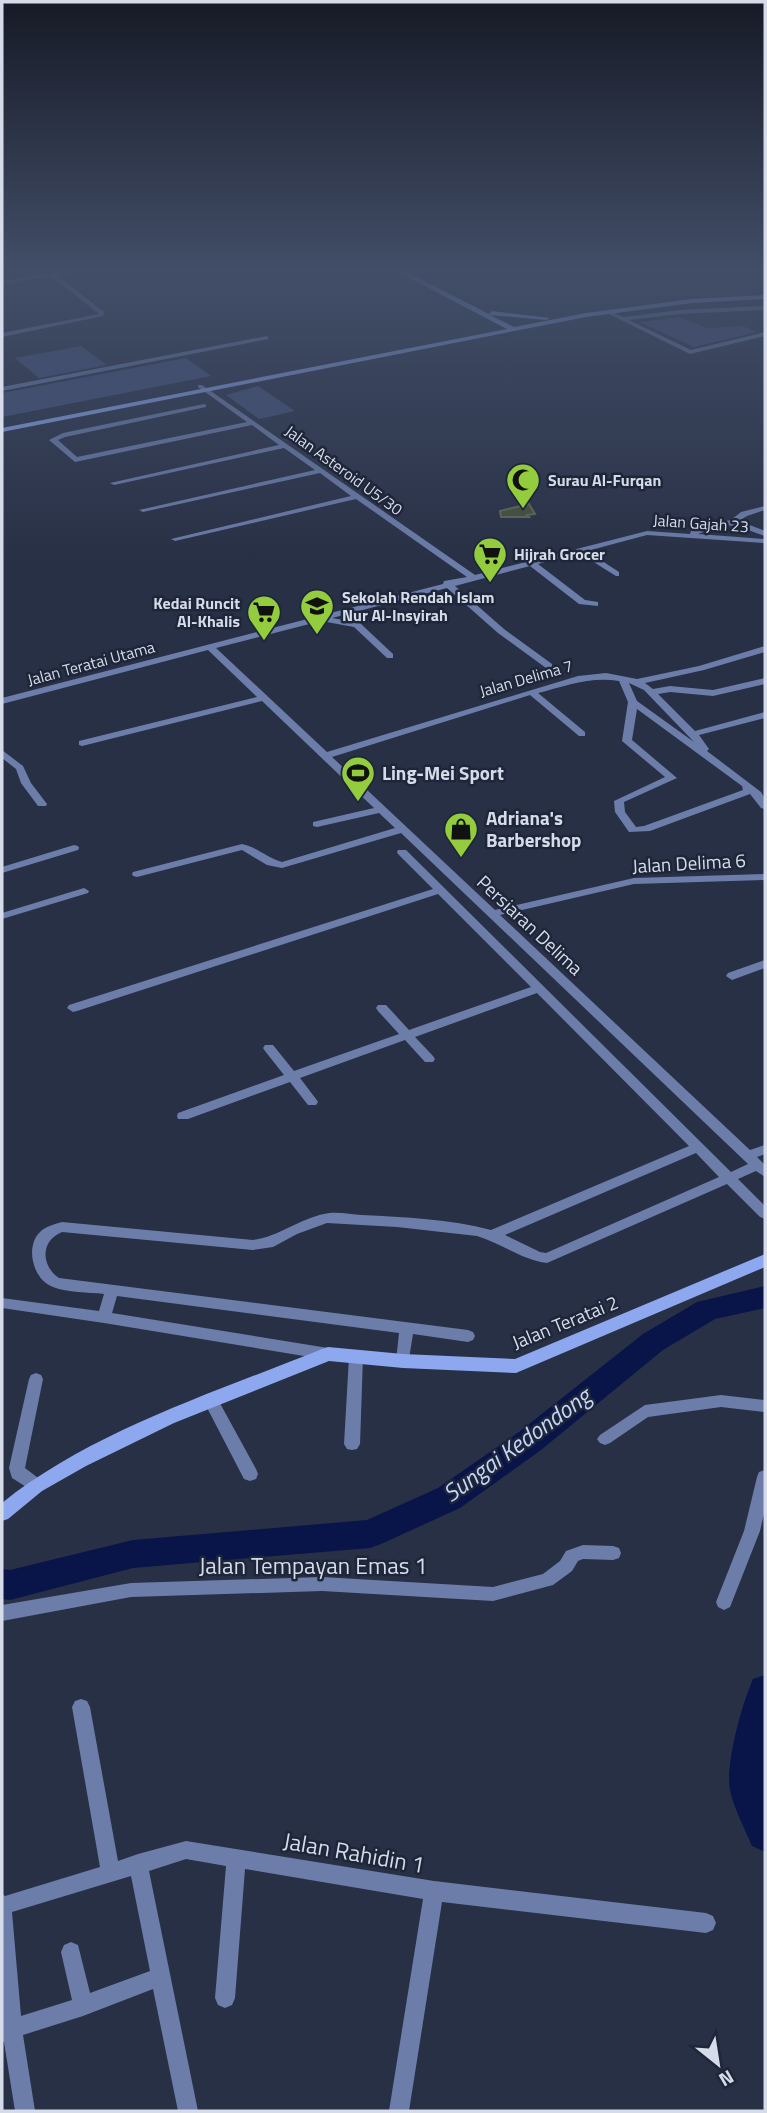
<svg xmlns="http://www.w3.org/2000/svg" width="767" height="2113" font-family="'Titillium Web',sans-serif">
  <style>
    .green { fill: #425078 }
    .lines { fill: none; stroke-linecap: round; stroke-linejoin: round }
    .river { fill: #091449; fill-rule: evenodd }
    .building { fill: #455039; stroke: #5d6951; stroke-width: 2 }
    .street { fill: #6c7daa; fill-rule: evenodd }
    .secondary { fill: #8ea8f0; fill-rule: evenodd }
    .labels { text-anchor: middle; stroke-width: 5; stroke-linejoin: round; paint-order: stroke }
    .far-street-label { font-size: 16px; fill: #d5dbe8; stroke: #1e263a }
    .far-poi-label { font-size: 16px; font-weight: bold; fill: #d5dbe8; stroke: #1e263a; text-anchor: start }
    .poi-label { font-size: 19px; font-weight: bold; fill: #d5dbe8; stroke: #1e263a; text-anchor: start }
    .street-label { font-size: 19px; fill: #d5dbe8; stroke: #1e263a }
    .near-street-label { font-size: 23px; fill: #d5dbe8; stroke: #1e263a }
    .near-water-label { font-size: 24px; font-style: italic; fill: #c7d5f9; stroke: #1e263a }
  </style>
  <rect width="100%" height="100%" fill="#283045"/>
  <path class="green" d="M680,317L707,328L743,326L757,332L694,347L639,322Z
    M81,346L107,365L39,378L15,358Z
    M186,358L211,376L2,417V393Z
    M258,386L295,411L259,419L226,395Z"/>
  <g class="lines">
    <path class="river" d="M765,1286V1308L715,1319L663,1350L541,1450L460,1508L381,1544L370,1548L133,1568L10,1600L2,1599V1569L10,1570L133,1540L367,1520L438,1488L519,1432L643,1334L697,1302Z
      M765,1675V1852L752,1846C745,1829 734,1809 730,1790C725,1764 742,1704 753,1679Z"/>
  </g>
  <path class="building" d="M529,504L535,514L527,515L529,517H501L500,511Z"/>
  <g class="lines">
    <path class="street" d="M79,268H94L57,275L104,312L103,316L2,337V333L99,314L51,276L2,285V281Z
      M765,306V310L680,314L629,320L691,350L765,332V336L690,354L605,312L610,311L623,317L680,310Z
      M267,336L269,339L2,391V387Z
      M198,385H202L475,575L647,531L690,534L691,531L711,524L731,520L741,512L765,506V510L747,516L739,521L765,531V536C732,525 734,520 698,534L765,539V543L647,535L587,551L619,572V576H616L579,553L538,564L585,600L598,602V606L579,604L530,566L455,586L504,629L552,664V668H546L498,633L447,588L332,618L360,623L393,654V658H387L354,627L321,621L216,648L327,752L578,676L606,673L637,679L699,666L765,646V652L704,670L645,683L653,689L670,686L713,690L765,678V684L713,696L670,692L658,694L695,731L765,712V718L699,735L709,749L707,751L761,792L765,799V809L761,808L750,794L650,831L629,832L615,812L614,801L665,777L622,741L628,702L619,681C591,676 565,686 538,693L585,732V736H579L530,695L332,757L495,910L634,878L765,874V880L634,884L500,915L750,1150L765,1145V1154L757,1157L765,1165V1177L756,1171L738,1179L765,1206V1219L760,1217L727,1184L547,1263C522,1260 501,1243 477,1236L397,1227L327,1223L297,1234L273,1247L253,1250L62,1232C40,1241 41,1266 59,1278L468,1330L473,1332L475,1336L473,1340L468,1342L413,1334L408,1365L403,1367L398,1365L396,1361L399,1333L117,1296L112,1313L328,1348L333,1350L335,1354L333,1358L328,1360L104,1323L2,1308V1298L99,1311L104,1294C88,1292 68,1293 53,1287C33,1280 24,1246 41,1231C47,1226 55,1224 62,1222L253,1240C278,1237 299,1219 324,1214C335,1211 350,1214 362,1215C404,1217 450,1219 491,1230L689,1146L537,993L415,1037L433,1056L435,1059L433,1062H425L405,1040L300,1078L316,1099L318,1102L316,1105H308L290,1082L188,1119H178L177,1116L178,1113L284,1075L265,1051L263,1048L265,1045H273L294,1071L399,1034L378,1011L376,1008L378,1005H386L409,1030L531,987L438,894L77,1011L73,1012L67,1008L69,1005L433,889L398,854L397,852L398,850H406L731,1172L748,1164L401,833L282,868L267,865L242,850L137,877L133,876L132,874L133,872L242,844C257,847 267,858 282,862L395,828L379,813L317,827L313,826V822L374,808L262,701L82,746L79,745V741L257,697L208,650L2,704V698L443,584L444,581L467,577L356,499L175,541L171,539L351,496L320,473L143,512L139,510L315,470L284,448L114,485L110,483L279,445L252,425L75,462L49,440L63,433L204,404L206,405V407L65,437L58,440L77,457L247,422L198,387ZM629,683L644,690L694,742L637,701ZM637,709L742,786L743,790L644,826L636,827L625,812L624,802L677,778L632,740ZM696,1153L719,1177L546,1253L540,1252L505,1235Z
      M2,750L23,766L31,783L47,804L46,806H38L21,783L16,769L2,758Z
      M74,845L78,846L79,848L78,850L2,873V867Z
      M84,888L89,891L88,893L2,919V913Z
      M765,960V968L732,980L726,976L728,973Z
      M356,1351L361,1353L363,1357L360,1444L357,1449L352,1450L347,1449L344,1444L349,1357L351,1353Z
      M36,1373L41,1375L43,1379L25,1468L42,1481L44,1486L42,1491L36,1493L12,1478L9,1468L29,1379L31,1375Z
      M211,1394L216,1396L256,1469L258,1474L256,1479L250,1481L244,1479L203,1400L206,1396Z
      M721,1395L765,1400V1412L721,1407L648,1417L610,1443L605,1445L600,1443L597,1439L600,1435L645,1405Z
      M765,1470V1509L760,1531L732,1602L730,1607L724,1610L718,1607L716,1602L744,1531L757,1477L759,1472Z
      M583,1545L613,1546L619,1548L621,1553L619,1558L613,1560L583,1559L578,1561L572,1571L553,1585L493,1601L322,1591L131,1597L2,1621V1605L131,1583L322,1577L493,1587L543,1574L560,1561L566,1551Z
      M81,1699L87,1701L90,1707L118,1861L138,1854L186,1841L434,1881L706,1913L713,1916L716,1923L713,1930L706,1933L442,1902L409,2111H389L423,1899L245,1869L235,1998L232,2005L225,2008L218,2005L215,1998L226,1866L186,1859L149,1871L198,2111H178L153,1989L83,2016L23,2035L35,2111H15L4,2042H2V1894L5,1896L100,1867L72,1707L75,1701ZM131,1876L150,1971L90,1993L78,1945L71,1942L64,1945L61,1952L72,2000L21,2016L12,1912Z"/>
    <path class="secondary" d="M390,268H399L489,314L492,311L550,318L546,320L490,315L514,327L586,313L692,299L765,295V299L692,303L586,317L2,432V428L507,329Z
      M765,1254V1267L516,1373L403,1368L329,1361L174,1423L86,1466L42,1491L8,1519L2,1521V1503C92,1431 216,1392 322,1349L328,1347L403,1354L515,1359Z"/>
  </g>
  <linearGradient id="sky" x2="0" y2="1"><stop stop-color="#161a26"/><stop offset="0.48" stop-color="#424e68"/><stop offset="1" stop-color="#424e68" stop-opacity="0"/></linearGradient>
  <rect width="767" height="564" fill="url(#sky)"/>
  <defs>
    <g id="mosque-pin" transform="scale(1.75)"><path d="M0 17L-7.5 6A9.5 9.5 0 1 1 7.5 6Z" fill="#93cc3d" stroke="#1e263a"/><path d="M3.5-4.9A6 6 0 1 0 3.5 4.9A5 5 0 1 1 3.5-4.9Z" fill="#111"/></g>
    <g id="supermarket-pin" transform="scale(1.75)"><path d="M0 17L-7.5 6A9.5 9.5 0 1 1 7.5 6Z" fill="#93cc3d" stroke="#1e263a"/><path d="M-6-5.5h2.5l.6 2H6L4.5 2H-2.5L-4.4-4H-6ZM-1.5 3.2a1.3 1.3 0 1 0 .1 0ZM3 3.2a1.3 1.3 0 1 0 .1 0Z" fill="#111"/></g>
    <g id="school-pin" transform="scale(1.75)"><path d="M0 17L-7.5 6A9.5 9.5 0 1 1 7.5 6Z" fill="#93cc3d" stroke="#1e263a"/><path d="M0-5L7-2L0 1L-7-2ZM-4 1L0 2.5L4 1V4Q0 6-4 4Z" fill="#111"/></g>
    <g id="stadium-pin" transform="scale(1.75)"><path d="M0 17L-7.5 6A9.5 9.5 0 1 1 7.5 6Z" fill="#93cc3d" stroke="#1e263a"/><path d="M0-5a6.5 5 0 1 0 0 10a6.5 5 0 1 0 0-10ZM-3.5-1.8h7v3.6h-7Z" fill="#111"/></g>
    <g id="shop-pin" transform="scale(1.75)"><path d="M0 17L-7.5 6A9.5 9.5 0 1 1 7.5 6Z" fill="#93cc3d" stroke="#1e263a"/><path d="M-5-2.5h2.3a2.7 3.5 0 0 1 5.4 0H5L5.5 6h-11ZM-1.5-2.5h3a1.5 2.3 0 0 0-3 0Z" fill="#111"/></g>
  </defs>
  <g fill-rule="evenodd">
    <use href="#mosque-pin" x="523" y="480"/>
    <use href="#supermarket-pin" x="490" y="554"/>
    <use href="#school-pin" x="317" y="606"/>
    <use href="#supermarket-pin" x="264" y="612"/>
    <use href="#stadium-pin" x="358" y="773"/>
    <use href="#shop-pin" x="461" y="829"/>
  </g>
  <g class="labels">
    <g class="far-street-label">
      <text transform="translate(344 470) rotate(36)" y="6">Jalan Asteroid U5/30</text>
      <text transform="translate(701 523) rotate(4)" y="6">Jalan Gajah 23</text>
      <text transform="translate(91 663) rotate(-15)" y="6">Jalan Teratai Utama</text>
      <text transform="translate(526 678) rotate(-16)" y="6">Jalan Delima 7</text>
    </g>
    <g class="far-poi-label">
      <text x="548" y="486">Surau Al-Furqan</text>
      <text x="514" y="560">Hijrah Grocer</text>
      <text x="342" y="603">Sekolah Rendah Islam<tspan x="342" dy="18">Nur Al-Insyirah</tspan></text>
      <text x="240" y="609" text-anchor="end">Kedai Runcit<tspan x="240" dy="18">Al-Khalis</tspan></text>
    </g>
    <g class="poi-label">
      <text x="382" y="780">Ling-Mei Sport</text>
      <text x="486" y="825">Adriana's<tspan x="486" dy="22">Barbershop</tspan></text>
    </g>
    <g class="street-label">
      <text transform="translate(689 863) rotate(-3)" y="7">Jalan Delima 6</text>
      <text transform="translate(530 925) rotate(43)" y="7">Persiaran Delima</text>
      <text transform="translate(565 1322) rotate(-22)" y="7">Jalan Teratai 2</text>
    </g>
    <g class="near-street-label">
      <text x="313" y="1574">Jalan Tempayan Emas 1</text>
      <text transform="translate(354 1853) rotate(10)" y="8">Jalan Rahidin 1</text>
    </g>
    <g class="near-water-label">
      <text transform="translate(517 1445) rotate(-36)" y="8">Sungai Kedondong</text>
    </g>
  </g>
  <rect width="767" height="2113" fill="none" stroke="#d5dbe8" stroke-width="7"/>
  <g transform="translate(718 2064) rotate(150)" stroke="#1e263a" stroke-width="5" paint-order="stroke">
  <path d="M0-5L12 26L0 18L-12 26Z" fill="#d5dbe8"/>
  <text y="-10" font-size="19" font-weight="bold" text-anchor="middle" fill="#d5dbe8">N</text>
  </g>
</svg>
